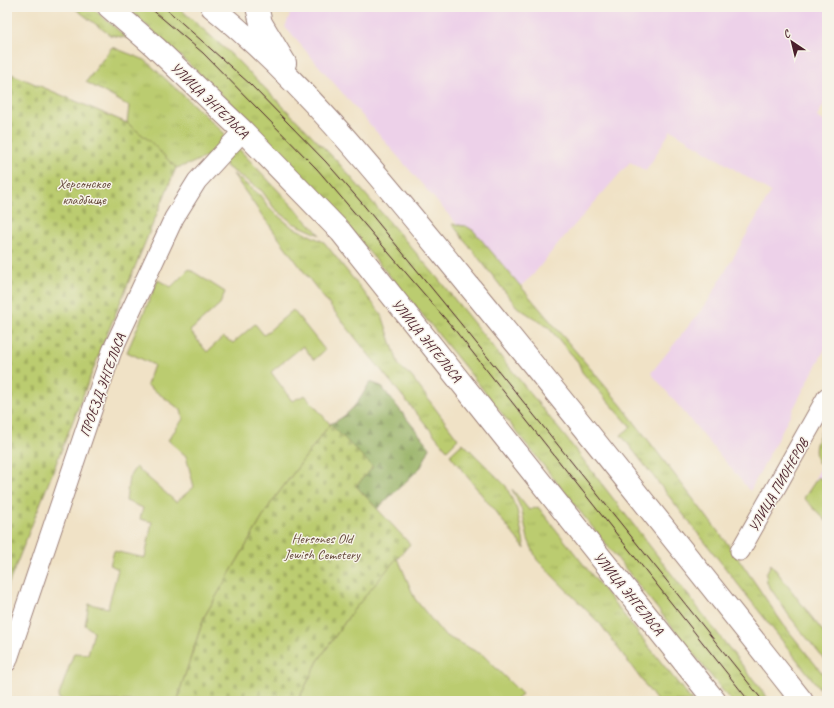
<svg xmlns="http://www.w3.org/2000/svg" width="834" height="708" font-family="Caveat,sans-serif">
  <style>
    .built { fill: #edd1e9 }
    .grass { fill: url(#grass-tufts); stroke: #82764d }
    .forest { fill: url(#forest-firs); stroke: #6f6846 }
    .cemetery { fill: url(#cemetery-stones); stroke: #82764d }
    .green { fill: #bbcc6f; stroke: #82764d }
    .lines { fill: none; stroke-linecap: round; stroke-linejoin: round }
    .minor-casing { stroke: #9d8078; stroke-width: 21 }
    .major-casing { stroke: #9d8078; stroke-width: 24 }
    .minor { stroke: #fff; stroke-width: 19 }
    .major { stroke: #fff; stroke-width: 22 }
    .tram { stroke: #4a1f2b; stroke-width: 1 }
    .labels { text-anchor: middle; stroke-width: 3; stroke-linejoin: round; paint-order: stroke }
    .street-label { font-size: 14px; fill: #4a1f2b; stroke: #f7f3e8 }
    .park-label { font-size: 14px; fill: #664a3c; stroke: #f7f3e8 }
  </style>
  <defs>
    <pattern id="grass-tufts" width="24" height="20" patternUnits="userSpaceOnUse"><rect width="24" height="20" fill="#bbcc6f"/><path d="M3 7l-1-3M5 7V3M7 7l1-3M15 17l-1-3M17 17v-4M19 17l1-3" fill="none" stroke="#a2af60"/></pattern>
    <pattern id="forest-firs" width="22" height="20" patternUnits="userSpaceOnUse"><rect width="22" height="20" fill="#94b062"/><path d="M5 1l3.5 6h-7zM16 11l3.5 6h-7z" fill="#7b8f51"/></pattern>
    <pattern id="cemetery-stones" width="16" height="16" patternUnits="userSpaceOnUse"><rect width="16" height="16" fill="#bbcc6f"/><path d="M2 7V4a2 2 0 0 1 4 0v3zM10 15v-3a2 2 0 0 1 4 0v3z" fill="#a2af60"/></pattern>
  </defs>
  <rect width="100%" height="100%" fill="#f7f3e8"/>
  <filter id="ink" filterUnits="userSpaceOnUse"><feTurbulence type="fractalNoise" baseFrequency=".025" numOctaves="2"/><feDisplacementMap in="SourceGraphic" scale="8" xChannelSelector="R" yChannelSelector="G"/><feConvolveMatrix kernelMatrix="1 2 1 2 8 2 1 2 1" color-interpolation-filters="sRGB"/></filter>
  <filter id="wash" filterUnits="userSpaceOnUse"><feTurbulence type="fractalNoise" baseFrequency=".012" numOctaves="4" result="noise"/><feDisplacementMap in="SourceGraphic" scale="16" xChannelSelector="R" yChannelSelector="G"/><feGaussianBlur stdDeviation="0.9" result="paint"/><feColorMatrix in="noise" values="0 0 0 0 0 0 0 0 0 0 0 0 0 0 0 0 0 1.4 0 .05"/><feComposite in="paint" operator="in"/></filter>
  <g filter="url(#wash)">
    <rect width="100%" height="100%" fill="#f0e2c6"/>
    <path class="built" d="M293,7H827V98L817,117L827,123V345L750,491L651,373L707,303L771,192L671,130L646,171L630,162L556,246L533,275L515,291L285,27Z
      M827,457V488L814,480Z"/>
    <path class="grass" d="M73,7H91L127,38L110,35Z
      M126,7H178L232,55L336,160L435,275L567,439L770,701H731L469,372L408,297L311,185L211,84Z
      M112,47L145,60L225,134L216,152L190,164L176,168L150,142L127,123L129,106L86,82Z
      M236,146L320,235L293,223L274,208L262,191L227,167L222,160Z
      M233,174L259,194L271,210L292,227L324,242L382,315L399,366L411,376L458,439L447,450C372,360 299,270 233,174Z
      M452,224L466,226L474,231L622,406L736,555L783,624L827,679V698L621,435L631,427L582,372L578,362L548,327L517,307Z
      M827,421V449L819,464C810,448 819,436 827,421Z
      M463,443L506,486L517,510L525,549L450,455Z
      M512,489L529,510L538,507L692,701H657L601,625L537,560L528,539L522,511Z"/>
    <path class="forest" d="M370,382L381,386L430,448L421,467L377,509L356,486L330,424C350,416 360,400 370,382Z"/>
    <path class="cemetery" d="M7,72L127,123L150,141L176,168L108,332L7,588Z
      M330,424L373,467L356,486L410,544L352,612L318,661L298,701H178L180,690L204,617L271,503Z"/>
    <path class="green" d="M189,269L225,292L220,304L190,331L207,352L223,337L233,343L255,324L264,335L293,310L325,350L314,360L303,346L271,372L292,401L305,395L330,424L271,503L204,617L180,690L178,701H64L58,698L74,653L88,654L94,632L85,625L89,604L108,608L118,569L110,565L114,551L145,558L152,522L140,519L143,508L126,501L129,477L136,467L176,502L194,487L186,456L168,440L183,419L181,410L147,385L154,365L127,352L158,280L171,287Z
      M818,477L827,482V522L804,498Z
      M396,559L399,561L415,599L444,635L483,655L522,694L516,701H298L318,661L352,612Z
      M771,564L827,637V663L790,617L767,583L766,574Z"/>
  </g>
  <g filter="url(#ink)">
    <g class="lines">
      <g class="minor-casing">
        <path id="minor" d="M740,551L827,397
          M7,662L112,351L174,218L197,181L243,131"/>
      </g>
      <g class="major-casing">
        <path id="major" d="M109,7L155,47L243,131L341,232L715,701
          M212,7C309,86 390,190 469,286C582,423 692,562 802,701
          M257,7L261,23L285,63"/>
      </g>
      <use href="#minor" class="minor"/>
      <use href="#major" class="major"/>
      <path class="tram" d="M149,7L203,53L317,169L454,329L749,701
        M164,7L250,84L326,162L361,202L461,324L763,701"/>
    </g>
  </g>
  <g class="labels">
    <g class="street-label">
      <text transform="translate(210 100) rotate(44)" y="5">УЛИЦА ЭНГЕЛЬСА</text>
      <text transform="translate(427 340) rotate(51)" y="5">УЛИЦА ЭНГЕЛЬСА</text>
      <text transform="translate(102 385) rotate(-70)" y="5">ПРОЕЗД ЭНГЕЛЬСА</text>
      <text transform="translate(778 485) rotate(-60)" y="5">УЛИЦА ПИОНЕРОВ</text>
      <text transform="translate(629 593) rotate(51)" y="5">УЛИЦА ЭНГЕЛЬСА</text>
    </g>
    <g class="park-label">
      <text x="84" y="188">Херсонское<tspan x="84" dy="16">кладбище</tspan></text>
      <text x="322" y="543">Hersones Old<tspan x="322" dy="16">Jewish Cemetery</tspan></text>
    </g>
  </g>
  <rect width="834" height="708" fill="none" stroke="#f7f3e8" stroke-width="24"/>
  <g transform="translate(792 42) rotate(325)" stroke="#f7f3e8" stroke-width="3" paint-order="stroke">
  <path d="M0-3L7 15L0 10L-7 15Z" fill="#4a1f2b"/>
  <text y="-6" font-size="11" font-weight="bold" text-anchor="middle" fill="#4a1f2b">С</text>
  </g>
</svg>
